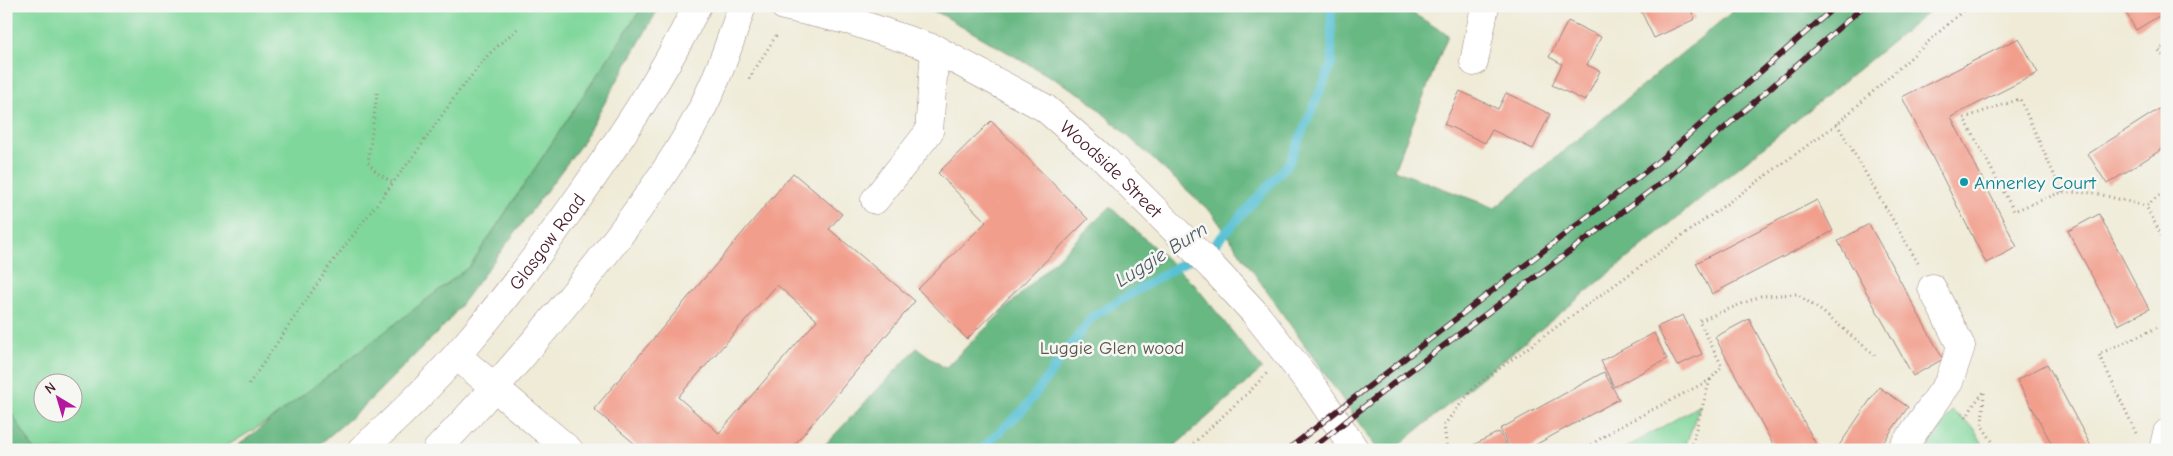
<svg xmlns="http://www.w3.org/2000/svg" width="2173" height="456" font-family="'Comic Neue',sans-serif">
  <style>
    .green { fill: #80d79b; stroke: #657b63; fill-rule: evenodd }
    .forest { fill: #68b883; stroke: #596c57 }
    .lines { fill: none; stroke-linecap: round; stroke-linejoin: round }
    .stream { stroke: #58c1d4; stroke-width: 9 }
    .building { fill: #f29e8c; fill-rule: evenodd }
    .minor-casing { stroke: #9c8581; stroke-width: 29 }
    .major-casing { stroke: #9c8581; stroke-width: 29 }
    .path { stroke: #9c8581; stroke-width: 3; stroke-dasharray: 1 4; stroke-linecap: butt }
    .minor { stroke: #fff; stroke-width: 28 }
    .major { stroke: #fff; stroke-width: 28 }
    .rail-casing { stroke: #4a1f2b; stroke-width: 5.5 }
    .rail { stroke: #f6f6f2; stroke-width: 4; stroke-dasharray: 11; stroke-linecap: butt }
    .culture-dot { fill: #0f9aa8; stroke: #f6f6f2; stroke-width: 2 }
    .labels { text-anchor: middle; stroke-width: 5; stroke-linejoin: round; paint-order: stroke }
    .street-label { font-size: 19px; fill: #4a1f2b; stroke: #f6f6f2 }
    .culture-label { font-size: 19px; fill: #0d838f; stroke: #f6f6f2; text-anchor: start }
    .park-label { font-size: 19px; fill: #5a564d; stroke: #f6f6f2 }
    .water-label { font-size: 20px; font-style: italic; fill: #4f5866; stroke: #f6f6f2 }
  </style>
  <rect width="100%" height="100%" fill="#f6f6f2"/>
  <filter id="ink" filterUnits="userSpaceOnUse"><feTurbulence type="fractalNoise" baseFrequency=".02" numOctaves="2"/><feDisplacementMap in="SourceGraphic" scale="10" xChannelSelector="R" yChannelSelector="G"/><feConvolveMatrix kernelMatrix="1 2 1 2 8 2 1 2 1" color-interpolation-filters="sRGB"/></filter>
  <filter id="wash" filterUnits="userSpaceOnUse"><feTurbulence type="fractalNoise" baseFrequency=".0096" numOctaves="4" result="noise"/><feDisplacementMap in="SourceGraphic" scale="20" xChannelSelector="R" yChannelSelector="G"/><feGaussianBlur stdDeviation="1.12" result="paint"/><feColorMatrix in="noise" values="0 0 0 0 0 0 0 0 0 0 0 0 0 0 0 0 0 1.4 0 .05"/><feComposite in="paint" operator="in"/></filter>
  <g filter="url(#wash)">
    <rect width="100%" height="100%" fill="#efebd7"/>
    <path class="green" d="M6,6H643L470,266L288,409L220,450H6ZM42,384H72V414H42Z
      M1700,405L1684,450H1623L1629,446Z
      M1952,411L1974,428L1986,450H1925Z"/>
    <path class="forest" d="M643,6H660L580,146L447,323L362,408L313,450H232L470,266Z
      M908,6H1401L1448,35L1394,170L1495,208L1739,6H1936L1393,450H1378L1212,213L1084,96L939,13Z
      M1110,207L1194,284L1262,369L1170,450H820L917,348L945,368Z
      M6,404L34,450H6Z"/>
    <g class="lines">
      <path class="stream" d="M980,450L1025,408L1092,317L1214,245L1289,163L1332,63L1331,6"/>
    </g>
    <g id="blocks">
      <path class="building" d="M1645,6H1689L1695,19L1654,38L1640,9Z
        M2122,6H2167V11L2136,30Z
        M1568,21L1601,37L1587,65L1600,71L1585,101L1552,85L1562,64L1549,57Z
        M2019,38L2038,73L1951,117L2017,247L1986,263L1902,97Z
        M1460,91L1498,109L1506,93L1550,114L1533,149L1492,130L1485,143L1444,124Z
        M2167,104V146L2107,184L2088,154Z
        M991,121L1088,219L967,339L918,289L986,222L938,173Z
        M793,173L842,214L829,229L915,301L790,450H642L594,409ZM777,285L817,320L719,433L678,397Z
        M1817,200L1833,231L1712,294L1696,263Z
        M2099,214L2149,309L2118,325L2068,231Z
        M1869,224L1943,359L1913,376L1838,241Z
        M1683,315L1702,354L1677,366L1657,327Z
        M1749,319L1819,450H1776L1715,337Z
        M1654,333L1667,359L1614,387L1601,361Z
        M2047,364L2093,450H2055L2017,380Z
        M1604,372L1619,399L1526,450H1511L1500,429Z
        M1879,387L1908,407L1878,450H1836Z
        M1499,432L1509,450H1473L1471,446Z"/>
    </g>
  </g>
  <g filter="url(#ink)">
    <use href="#blocks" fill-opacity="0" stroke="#9c8581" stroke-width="1"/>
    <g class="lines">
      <g class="minor-casing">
        <g id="minor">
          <path id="s1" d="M784,6L851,21L935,49L1045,108L1105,160L1214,269L1254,312L1316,391L1355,450"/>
          <path d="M1474,62L1485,6"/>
          <path d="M875,200L929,132L935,49"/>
          <path d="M457,356L569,450"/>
          <path d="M1901,450L1949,382L1961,346L1932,288"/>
          <path d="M2163,450L2167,433"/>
        </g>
      </g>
      <g class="major-casing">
        <g id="major">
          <path id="s2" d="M361,450C441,382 506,299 567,214C614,148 661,80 697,6"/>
          <path d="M437,450C497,387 552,323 605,254C637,212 669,169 695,122C715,86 729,46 742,6"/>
        </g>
      </g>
      <path class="path" d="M2167,45L2159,50L2167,61
        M749,79L777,34
        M377,93L368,162L376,172L393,183
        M1837,124L1918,263
        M2167,189L2146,206L2167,246
        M2062,192L2020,99L1964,118L2014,211L2062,192L2094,193L2146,206
        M1710,380L1722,366L1699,321L1761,296L1797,294L1823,312L1877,357
        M249,384L328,268L418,150L456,95L489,54L518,28
        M1984,393L1982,426L1998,450
        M1962,413L1967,417L1974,404L1984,392
        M2136,433L2099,354L2167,323
        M326,450L333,445
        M1186,450L1251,390L1267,373
        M1447,450L1444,425L1475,386L1837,124L1968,6
        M1583,450L1615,429L1710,380L1690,450"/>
      <use href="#minor" class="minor"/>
      <use href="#major" class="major"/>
      <g class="rail-casing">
        <path id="rail" d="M1287,450L1654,165L1836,6
          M1310,450L1395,382L1665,180L1864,6"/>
      </g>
      <use href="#rail" class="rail"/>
    </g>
  </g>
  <circle class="culture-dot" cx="1964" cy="182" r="5"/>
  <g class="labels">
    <g class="street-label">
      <text dy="7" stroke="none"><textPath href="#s1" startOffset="372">Woodside Street</textPath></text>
      <text dy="7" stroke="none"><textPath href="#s2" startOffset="280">Glasgow Road</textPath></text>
    </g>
    <g class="culture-label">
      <text x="1974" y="189">Annerley Court</text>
    </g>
    <g class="park-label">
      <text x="1112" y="354">Luggie Glen wood</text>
    </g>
    <g class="water-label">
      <text transform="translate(1161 254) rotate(-32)" y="7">Luggie Burn</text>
    </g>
  </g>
  <rect width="2173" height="456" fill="none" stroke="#f6f6f2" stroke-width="25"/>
  <g transform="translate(58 398) rotate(322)"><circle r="24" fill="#f6f6f2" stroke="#b1a0a2"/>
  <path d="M0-4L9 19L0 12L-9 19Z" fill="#b5179e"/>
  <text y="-8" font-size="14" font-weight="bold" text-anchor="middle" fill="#4a1f2b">N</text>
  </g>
</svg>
